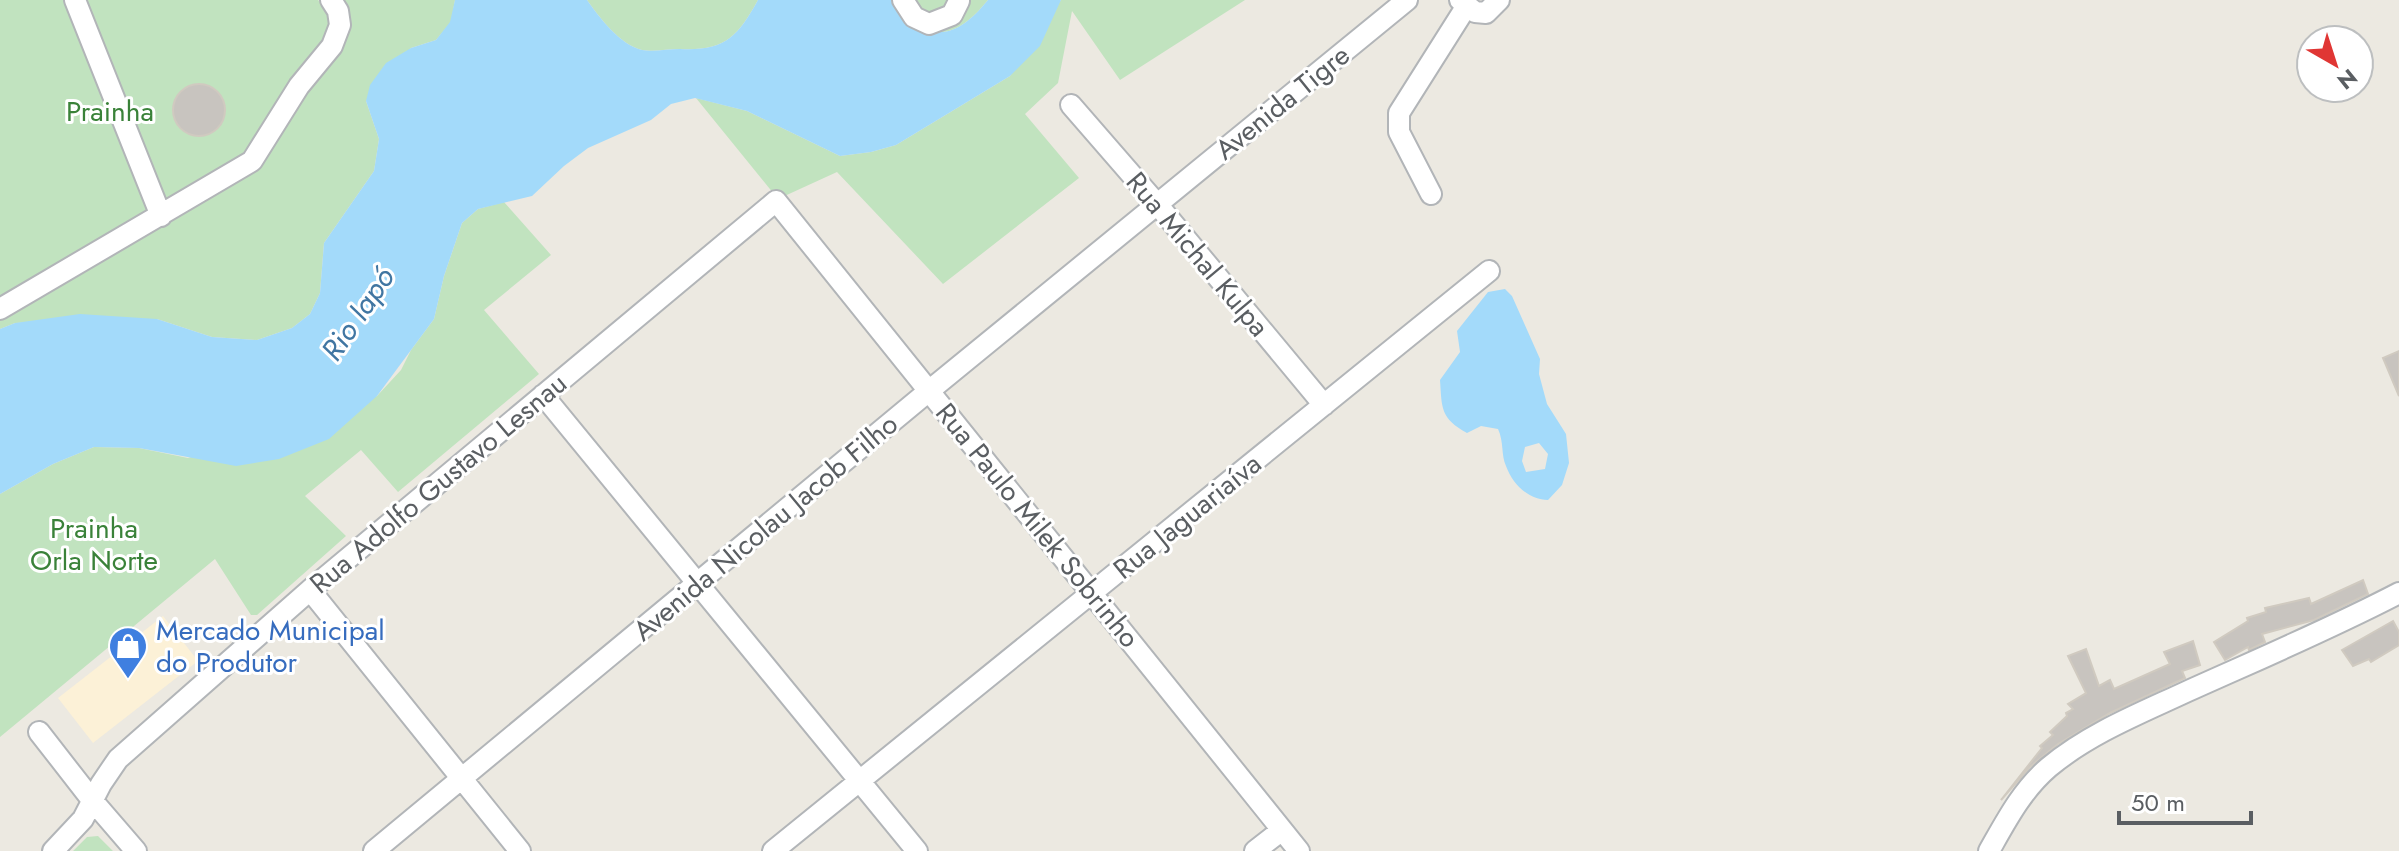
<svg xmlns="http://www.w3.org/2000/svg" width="2399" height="851" font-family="Jost,sans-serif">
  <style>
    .commercial { fill: #fcf1d7 }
    .green { fill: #c1e3bf }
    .water { fill: #a3dafa; fill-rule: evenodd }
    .building { fill: #c8c4bf; stroke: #d0cac0; stroke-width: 2 }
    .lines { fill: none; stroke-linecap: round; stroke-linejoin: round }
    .minor-casing { stroke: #b2b5b8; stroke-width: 24 }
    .minor { stroke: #fff; stroke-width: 20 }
    .labels { text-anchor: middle; stroke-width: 6; stroke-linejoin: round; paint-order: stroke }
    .street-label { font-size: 28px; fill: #5a5e62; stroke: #fff }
    .park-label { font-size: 28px; fill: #3a8239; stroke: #fff }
    .shop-label { font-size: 28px; fill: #366cbe; stroke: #fff; text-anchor: start }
    .water-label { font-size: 30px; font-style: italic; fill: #4076a2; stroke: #fff }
  </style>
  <rect width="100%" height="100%" fill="#ece9e1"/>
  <path class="commercial" d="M163,616L198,661L93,743L58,698Z"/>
  <path class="green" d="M0,0H318L331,13L332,27L325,46L276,103L247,153L0,302Z
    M334,0H455L451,22L436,40L411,48L366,101L379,139L374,171L324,243L320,293L310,314L292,328L257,340L212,337L157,319L15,323L0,329V310L253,164L332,51Z
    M587,0H758C737,38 724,51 680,49C668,49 653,52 642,50C620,45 599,17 587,0Z
    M891,0H988C965,28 941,46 908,18C902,13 895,8 891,0Z
    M1061,0H1245L1120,80L1072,11L1058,83L1025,114L1079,178L943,284L837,172L778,199L696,98L747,111L840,156L871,152L896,145L1010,76Z
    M504,202L551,255L484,310L539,374L398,492L361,450L305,496L346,536L257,615H251L215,559L0,737V494L53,464L94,447L139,448L188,458L377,396L401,370L411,350L434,319L444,276L462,223L478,209Z
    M98,836L113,851H73L87,837Z"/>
  <path class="water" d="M455,0H587C599,17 620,45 642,50C653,52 668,49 680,49C724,51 737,38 758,0H891C895,8 901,13 908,18C941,46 965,28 988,0H1061L1040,46L1010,76L896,145L871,152L840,156L747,111L695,98L671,104L651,120L588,148L564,166L532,196L478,209L462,223L444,276L434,319L377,396L329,439L279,459L236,466L139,448L94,447L53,464L0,494V329L15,323L80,314L157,319L212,337L257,340L292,328L310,314L320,293L324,243L374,171L379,139L366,101L370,85L386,63L411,48L436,40L450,22Z
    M1505,289L1512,296L1540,359L1539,374L1547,404L1566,434L1569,463L1562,485L1548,500C1528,499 1513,485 1506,466C1501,455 1504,442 1498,429L1481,426L1467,433C1440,418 1442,408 1440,380L1460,352L1457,331L1488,292ZM1539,443L1548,454L1545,469L1526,472L1522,461L1525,447Z"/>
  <path class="building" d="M173 110a26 26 0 1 1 52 0a26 26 0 1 1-52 0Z
    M2399,351V396L2383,358Z
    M2363,580L2368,594L2314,620L2262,634L2265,642L2249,650L2248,647L2225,660L2214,642L2248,621L2247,618L2266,612L2265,608L2309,598L2311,604Z
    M2393,621L2399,632V645L2371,662L2369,659L2353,666L2342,650Z
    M2193,641L2200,665L2182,671L2185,678L2110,713L2058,744L2030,767L2001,800L2042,748L2040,746L2053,735L2050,732L2067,716L2066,713L2073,709L2068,704L2086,693L2068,656L2086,649L2099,686L2110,680L2114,689L2170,664L2164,652Z"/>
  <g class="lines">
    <g class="minor-casing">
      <path id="minor" d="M75,0L161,216
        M903,0L914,17L929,24L952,15L959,1
        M1460,0L1475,12L1486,13L1499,0
        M1071,105L1157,204L1324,405
        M1431,194L1399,132V113L1466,7
        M0,309L252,161L299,86L332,46L340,25L338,11L331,0
        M543,395L917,851
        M310,590L520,851
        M39,732L92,800L136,851
        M53,851L83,819L101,784L118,759L310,590L776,201L1299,851
        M374,851L930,390L1407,0
        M773,851L1489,271
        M1255,851L1282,830
        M1989,851C2006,821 2022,790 2049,767C2090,733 2141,713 2188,691C2259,659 2330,629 2399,593"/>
    </g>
    <use href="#minor" class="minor"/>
  </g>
  <defs>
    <g id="shop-pin" transform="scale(2)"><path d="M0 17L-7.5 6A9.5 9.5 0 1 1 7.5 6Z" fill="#3f7fe0" stroke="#fff"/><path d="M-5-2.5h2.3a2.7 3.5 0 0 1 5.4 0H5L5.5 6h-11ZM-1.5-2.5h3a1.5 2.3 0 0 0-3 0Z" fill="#fff"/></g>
  </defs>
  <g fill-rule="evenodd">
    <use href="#shop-pin" x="128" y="646"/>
  </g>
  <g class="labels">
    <g class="street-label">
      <text transform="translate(1282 102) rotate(-39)" y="10">Avenida Tigre</text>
      <text transform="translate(1198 254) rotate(50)" y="10">Rua Michal Kulpa</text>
      <text transform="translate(438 483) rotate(-40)" y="10">Rua Adolfo Gustavo Lesnau</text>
      <text transform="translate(1187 516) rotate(-39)" y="10">Rua Jaguariaíva</text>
      <text transform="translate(1038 525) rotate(51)" y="10">Rua Paulo Milek Sobrinho</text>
      <text transform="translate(765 527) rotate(-40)" y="10">Avenida Nicolau Jacob Filho</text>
    </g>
    <g class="park-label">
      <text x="110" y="121">Prainha</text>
      <text x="94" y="538">Prainha<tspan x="94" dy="32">Orla Norte</tspan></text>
    </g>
    <g class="shop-label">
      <text x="156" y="640">Mercado Municipal<tspan x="156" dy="32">do Produtor</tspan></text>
    </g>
    <g class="water-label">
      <text transform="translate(358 314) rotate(-56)" y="10">Rio Iapó</text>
    </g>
  </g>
  <g transform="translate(2335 64) rotate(141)"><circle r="38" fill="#ffffff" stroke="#bdbfc0" stroke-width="2"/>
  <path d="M0-6L14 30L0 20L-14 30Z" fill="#e03634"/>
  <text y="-12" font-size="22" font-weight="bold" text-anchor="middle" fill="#5a5e62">N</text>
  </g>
  <path d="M2119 811v12h132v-12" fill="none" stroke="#5a5e62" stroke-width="4"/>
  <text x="2131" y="811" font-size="24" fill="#5a5e62" stroke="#ffffff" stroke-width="6" paint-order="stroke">50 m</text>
</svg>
